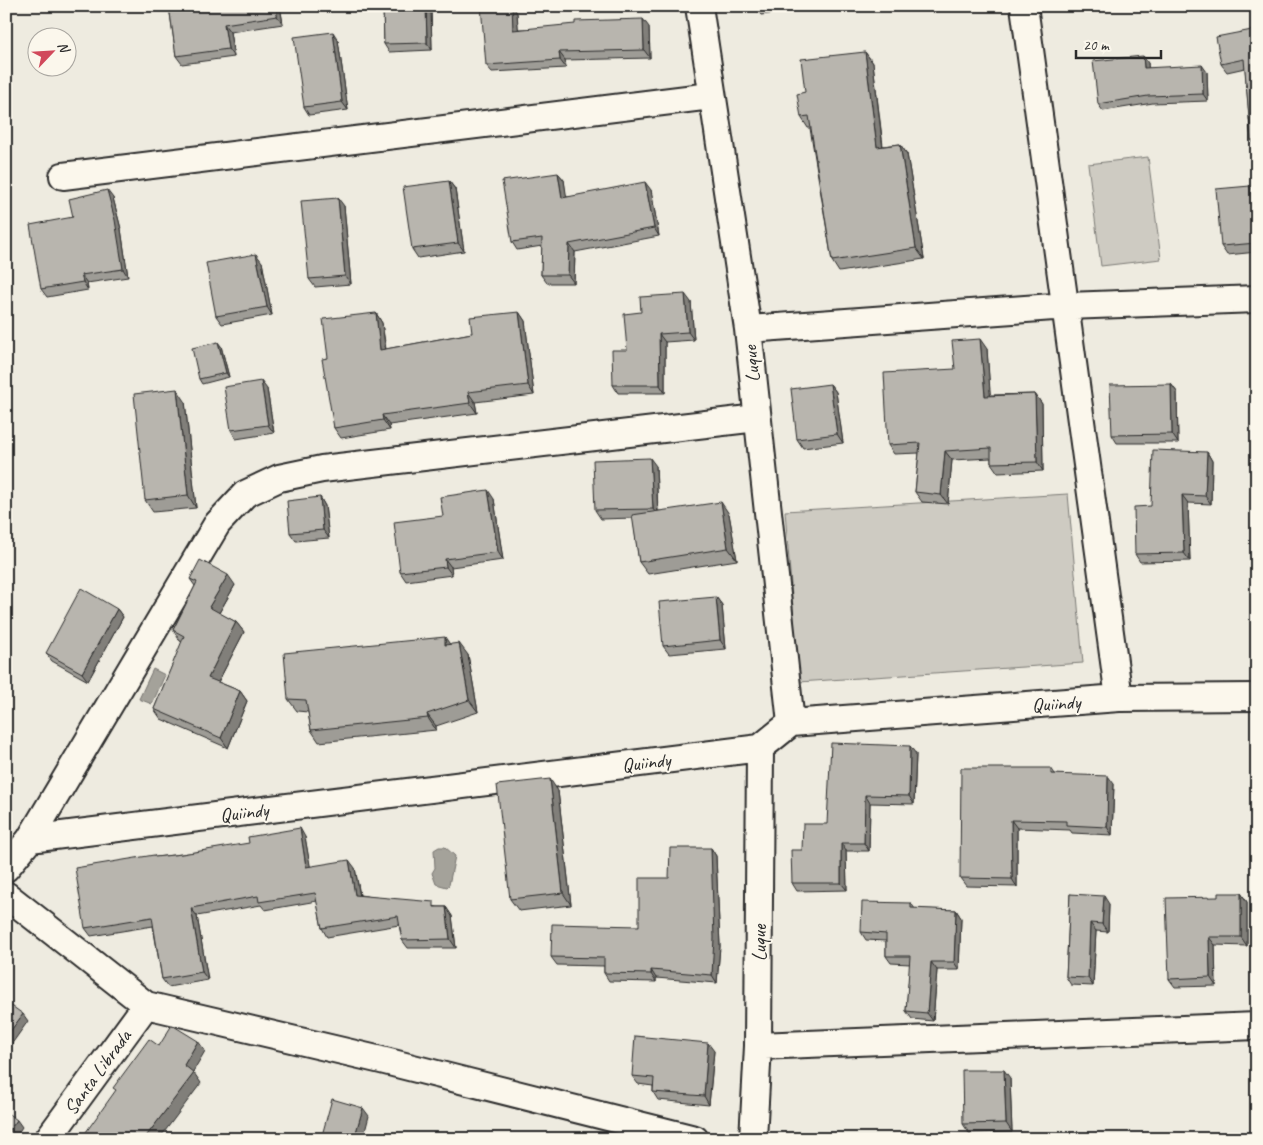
<svg xmlns="http://www.w3.org/2000/svg" width="1263" height="1145" font-family="Caveat,sans-serif">
  <style>
    .green { fill: #cecbc2; stroke: #7c7b76 }
    .water { fill: #a4a29a; stroke: #74726e }
    .lines { fill: none; stroke-linecap: round; stroke-linejoin: round }
    .street-casing { stroke: #2b2b2b; stroke-width: 30 }
    .street { stroke: #fbf7ec; stroke-width: 26 }
    .wall { fill: #9e9c96; stroke: #2b2b2b }
    .shaded-wall { fill: #817f7a; stroke: #2b2b2b }
    .building { fill: #b8b5ae; stroke: #2b2b2b }
    .labels { text-anchor: middle; stroke-width: 4; stroke-linejoin: round; paint-order: stroke }
    .street-label { font-size: 20px; fill: #2b2b2b; stroke: #fbf7ec }
  </style>
  <rect width="100%" height="100%" fill="#eeebe0"/>
  <filter id="ink" filterUnits="userSpaceOnUse"><feTurbulence type="fractalNoise" baseFrequency=".02" numOctaves="2"/><feDisplacementMap in="SourceGraphic" scale="10" xChannelSelector="R" yChannelSelector="G"/><feConvolveMatrix kernelMatrix="1 2 1 2 8 2 1 2 1" color-interpolation-filters="sRGB"/></filter>
  <g filter="url(#ink)">
    <path class="green" d="M1148,157L1161,259L1101,266L1088,164Z
      M1068,494L1083,663L799,682L785,511Z"/>
    <path class="water" d="M153,669L165,675L152,704L139,699Z
      M439,847H445L455,856L449,885L447,887L436,884L432,873L435,868L434,850Z"/>
    <g class="lines">
      <g class="street-casing">
        <path id="street" d="M699,6L748,329L791,723
          M1024,6L1119,698
          M63,176L711,96
          M748,329L1067,306L1257,299
          M30,839L760,748L791,723L1119,698L1257,697
          M6,868L30,839L217,524L245,494L279,478L322,469L757,418
          M6,895L146,1005L381,1060L695,1139
          M758,1046L1257,1026
          M48,1139L146,1005
          M753,1139L758,1046L760,748"/>
      </g>
      <use href="#street" class="street"/>
    </g>
    <path class="wall" d="M169,6H280L283,24L230,32L234,57L182,64L176,56Z
      M383,6H427L431,11L432,50L389,52L384,44Z
      M755,6H817V8L761,15Z
      M515,10L517,13L518,29L649,27L650,58L565,60L566,68L492,72L486,65Z
      M1257,29V148L1251,140L1245,68L1227,72L1221,64Z
      M338,40L348,110L309,115L304,107Z
      M865,52L873,63L883,146L900,144L907,154L924,259L839,272L832,261L810,128H808L801,117L805,92Z
      M1148,63V68L1207,72L1208,101L1153,103L1103,111L1098,104Z
      M558,173L564,180L566,197L651,190L659,236L575,252L574,283H547L541,275L542,246L517,250L512,242Z
      M449,181L455,189L464,251L418,258L412,249Z
      M1250,186L1255,194L1257,205V252L1227,255L1221,246Z
      M113,198L121,229L128,277L87,283L88,290L47,297L41,289L73,217Z
      M344,206L351,284L315,287L309,279Z
      M262,262L272,315L222,324L216,316Z
      M691,302L694,340L665,342V393H618L613,385L627,350L641,312Z
      M519,312L525,321L534,395L475,402L477,413L389,425L390,430L341,438L334,428L328,358L376,313L382,323L386,349L472,333Z
      M221,346L229,377L202,384L199,379Z
      M987,349L990,395L1035,394L1042,404L1043,471L998,473L991,463V458L952,460L948,504L922,502L915,492L919,453L894,454L888,445L955,369Z
      M830,384L836,392L843,443L803,448L797,439Z
      M1171,384L1177,392L1178,443H1117L1112,435Z
      M267,389L274,433L236,439L231,430Z
      M185,401L196,508L153,512L145,500Z
      M1207,452L1212,461L1211,504L1188,503L1190,561L1140,562L1135,554L1151,506Z
      M656,466L658,511L729,514L737,560L648,574L639,562L633,518L601,519L595,510Z
      M320,497L325,506L329,538L296,541L290,533Z
      M494,499L503,560L451,567L452,575L406,581L400,572L443,516Z
      M190,579L235,585L219,613L236,622L244,632L218,682L240,691L247,701L228,748L161,719L154,709L182,642L180,641L173,630L195,586Z
      M716,597L722,605L726,649L669,654L663,646Z
      M117,609L123,617L88,681L52,661L46,653Z
      M450,644L468,655L478,712L436,726V730L319,742L311,730L308,712L297,711L288,699Z
      M916,754L914,804L870,803L869,851H846L847,890L797,891L792,883L802,850L827,824Z
      M1051,768L1055,774L1114,784L1112,835L1072,833L1070,830L1017,828V887L966,886L960,878Z
      M558,791L571,905L519,911L510,899Z
      M305,837L310,867L355,868L360,895L438,907H446L452,916L456,948H408L402,940L399,925L327,937L322,928L317,901L265,910L261,905L197,916L208,980L168,987L162,979L153,926L91,936L85,928L156,857L182,854Z
      M711,848L716,856L720,946L717,983L656,978V982L609,981L604,973V966L557,965L551,957L639,926L669,878Z
      M1241,893L1247,902V946L1215,945L1216,986L1175,987L1169,979L1218,897Z
      M1070,894L1109,904L1108,932L1096,931L1093,986L1071,985L1066,977Z
      M911,903L915,909L956,910L961,918L959,970H937L933,1021L912,1019L906,1011L910,964L891,963L886,956V941L866,940L861,932Z
      M714,1051L709,1105L658,1100L653,1092V1086L638,1084L632,1076Z
      M1010,1078L1012,1132L969,1133L963,1124Z"/>
    <path class="shaded-wall" d="M276,6H280L283,24L277,16Z
      M426,6H427L431,11L432,50L427,43Z
      M510,6H515V10L517,13L519,38L513,30Z
      M643,19L649,27L650,58L644,50Z
      M224,24L230,32L234,57L228,49Z
      M333,32L338,40L348,110L342,102Z
      M559,52L565,60L566,68L560,60Z
      M865,52L873,63L884,158L877,147Z
      M1143,56L1148,63L1149,75L1144,68Z
      M1202,65L1207,72L1208,101L1203,94Z
      M900,144L907,154L924,259L916,248Z
      M558,173L564,180L568,206L562,198Z
      M449,181L455,189L464,251L458,243Z
      M645,182L651,190L659,236L654,228Z
      M1250,186L1255,194L1257,205V222L1254,218Z
      M107,190L113,198L121,229L128,277L123,269Z
      M338,198L344,206L351,284L345,276Z
      M569,244L575,252L574,283L568,275Z
      M256,254L262,262L272,315L267,307Z
      M81,275L87,283L88,290L83,282Z
      M685,294L691,302L694,340L688,332Z
      M519,312L525,321L534,395L528,385Z
      M376,313L382,323L387,360L380,350Z
      M659,334L665,342V393L660,385Z
      M980,339L987,349L991,405L985,396Z
      M218,342L221,346L229,377L226,373Z
      M261,381L267,389L274,433L268,425Z
      M830,384L836,392L843,443L837,434Z
      M1171,384L1177,392L1178,443L1172,434Z
      M177,389L185,401L196,508L188,495Z
      M468,392L475,402L477,413L470,403Z
      M1035,394L1042,404L1043,471L1037,462Z
      M382,415L389,425L390,430L383,420Z
      M945,451L952,460L948,504L941,495Z
      M1207,452L1212,461L1211,504L1205,496Z
      M650,458L656,466L658,517L653,509Z
      M488,490L494,499L503,560L498,552Z
      M1182,495L1188,503L1190,561L1184,553Z
      M320,497L325,506L329,538L323,530Z
      M721,502L729,514L737,560L728,548Z
      M445,559L451,567L452,575L446,567Z
      M228,575L235,585L216,618L209,607Z
      M716,597L722,605L726,649L720,640Z
      M117,609L123,617L88,681L82,673Z
      M236,622L244,632L215,688L208,678Z
      M445,637L453,649L445,645Z
      M459,643L468,655L478,712L469,700Z
      M240,691L247,701L228,748L221,738Z
      M427,714L436,726V730L428,718Z
      M910,746L916,754L914,804L909,796Z
      M1108,776L1114,784L1112,835L1107,827Z
      M550,779L558,791L571,905L563,893Z
      M865,795L870,803L869,851L864,843Z
      M1011,820L1017,828V887L1012,879Z
      M300,828L305,837L312,876L306,867Z
      M841,843L846,851L847,890L841,883Z
      M711,848L716,856L720,946L717,983L712,975Z
      M349,860L355,868L361,903L355,895Z
      M1241,893L1247,902V946L1241,937Z
      M1104,896L1109,904L1108,932L1102,924Z
      M446,907L452,916L456,948L450,939Z
      M191,908L197,916L208,980L202,972Z
      M956,910L961,918L959,970L954,962Z
      M1090,923L1096,931L1093,986L1088,978Z
      M1209,937L1215,945L1216,986L1210,977Z
      M931,962L937,970L933,1021L927,1013Z
      M651,970L656,978V982L651,974Z
      M23,1014L28,1021L6,1052V1037Z
      M198,1041L205,1051L191,1075L184,1065Z
      M708,1043L714,1051L709,1105L704,1096Z
      M1004,1070L1010,1078L1012,1132L1006,1123Z
      M194,1073L201,1083L159,1139H144Z
      M363,1108L369,1116L363,1139H354Z
      M17,1120L22,1127L14,1139H6V1135Z"/>
    <path class="building" d="M169,6H276L277,16L224,24L228,49L176,56Z
      M383,6H426L427,43L384,44Z
      M481,6H512L513,30L575,24V21L643,19L644,50L559,52L560,60L486,65Z
      M1257,29V140H1251L1244,59L1221,64L1216,37Z
      M333,32L342,102L304,107L294,37Z
      M865,52L877,147L900,144L916,248L832,261L809,116L801,117L797,94L805,92L801,59Z
      M1143,56L1144,68L1202,65L1203,94L1148,96L1098,104L1093,61Z
      M558,173L562,198L645,182L654,228L569,244L568,275H541L542,238L512,242L502,181Z
      M449,181L458,243L412,249L403,187Z
      M1250,186L1254,218H1257V243L1221,246L1216,189Z
      M107,190L115,220L123,269L81,275L83,282L41,289L30,225L73,217L69,199Z
      M338,198L345,276L309,279L301,201Z
      M256,254L267,307L216,316L206,263Z
      M685,294L688,332L659,334L660,385H613L612,350H627L624,314L641,312L640,297Z
      M519,312L528,385L468,392L470,403L382,415L383,420L334,428L322,359L328,358L323,319L376,313L380,350L472,333L470,317Z
      M980,339L985,396L1035,394L1037,462L991,463V448L945,451L941,495L915,492L920,443L888,445L884,373L955,369L952,341Z
      M218,342L226,373L199,379L192,348Z
      M261,381L268,425L231,430L224,387Z
      M830,384L837,434L797,439L791,389Z
      M1171,384L1172,434L1112,435L1110,385Z
      M177,389L188,495L145,500L134,394Z
      M1153,450L1207,452L1205,496L1182,495L1184,553L1135,554L1134,507L1151,506Z
      M650,458L653,509L595,510L593,460Z
      M488,490L498,552L445,559L446,567L400,572L394,522L443,516L440,497Z
      M320,497L323,530L290,533L287,501Z
      M721,502L728,548L639,562L632,515Z
      M200,560L228,575L209,607L236,622L208,678L240,691L221,738L154,709L184,636L173,630L197,582L190,579Z
      M81,588L117,609L82,673L46,653Z
      M716,597L720,640L663,646L659,602Z
      M445,637V645L459,643L469,700L427,714L428,718L311,730L306,700L288,699L284,653Z
      M831,743L910,746L909,796L865,795L864,843H841V883H792L791,850H802L803,824H827Z
      M961,768H1051V774L1108,776L1107,827L1066,825V821L1011,820L1012,879L960,878Z
      M550,779L563,893L510,899L497,785Z
      M300,828L306,867L349,860L355,895L434,902V907H446L450,939L402,940L398,916L322,928L315,893L259,902L258,896L191,908L202,972L162,979L152,917L85,928L75,868L154,855L155,857L182,854L249,843L248,837Z
      M670,848H711L714,938L712,975L651,970V974L604,973V958L551,957L552,924L639,926V878H669Z
      M1218,893H1241V937H1209L1210,977L1169,979L1166,898L1218,897Z
      M1070,894L1104,896L1102,924L1090,923L1088,978L1066,977Z
      M862,902L911,903V908L956,910L954,962H931L927,1013L906,1011L910,956H886V934L861,932Z
      M6,1002L23,1014L6,1037Z
      M172,1025L198,1041L184,1065L194,1073L144,1139H81L116,1090L113,1088L149,1039L159,1046Z
      M635,1036L708,1043L704,1096L653,1092L654,1078L632,1076Z
      M962,1070H1004L1006,1123L963,1124Z
      M332,1099L363,1108L354,1139H321Z
      M6,1112L17,1120L6,1135Z"/>
  </g>
  <g class="labels">
    <g class="street-label">
      <text transform="translate(751 364) rotate(-96)" y="7">Luque</text>
      <text transform="translate(1056 703) rotate(-4)" y="7">Quiindy</text>
      <text transform="translate(646 762) rotate(-7)" y="7">Quiindy</text>
      <text transform="translate(244 812) rotate(-7)" y="7">Quiindy</text>
      <text transform="translate(759 943) rotate(-90)" y="7">Luque</text>
      <text transform="translate(97 1072) rotate(-54)" y="7">Santa Librada</text>
    </g>
  </g>
  <rect width="1263" height="1145" fill="none" stroke="#fbf7ec" stroke-width="25"/>
  <rect x="12" y="12" width="1238" height="1120" fill="none" stroke="#2b2b2b" stroke-width="2" filter="url(#ink)"/>
  <g transform="translate(52 52) rotate(65)"><circle r="24" fill="#fbf7ec" stroke="#a8a59f"/>
  <path d="M0-4L9 19L0 12L-9 19Z" fill="#d1495b"/>
  <text y="-8" font-size="14" font-weight="bold" text-anchor="middle" fill="#2b2b2b">N</text>
  </g>
  <path d="M1076 50v8h85v-8" fill="none" stroke="#2b2b2b" stroke-width="2.5"/>
  <text x="1083" y="50" font-size="15" fill="#2b2b2b" stroke="#fbf7ec" stroke-width="4" paint-order="stroke">20 m</text>
</svg>
